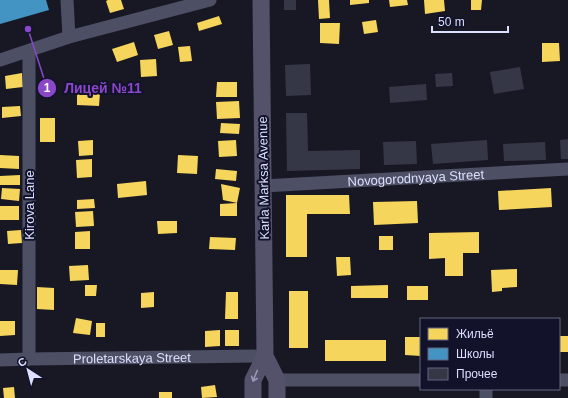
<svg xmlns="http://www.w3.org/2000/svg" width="568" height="398" font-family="Arial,sans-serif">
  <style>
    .homes { fill: #f6d55c }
    .schools { fill: #4393c3 }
    .building { fill: #363746 }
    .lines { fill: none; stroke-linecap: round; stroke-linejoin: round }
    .minor { stroke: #4d5065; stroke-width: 13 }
    .major { stroke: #54516b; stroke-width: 17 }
    .oneway { stroke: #9898b4 }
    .labels { text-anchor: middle; stroke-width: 4; stroke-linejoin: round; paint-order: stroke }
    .street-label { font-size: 13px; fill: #dcdffe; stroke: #12122b }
    .leader { fill: none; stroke: #8a47c8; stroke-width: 1.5 }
    .callout-dot { fill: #8a47c8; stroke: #12122b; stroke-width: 1.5 }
    .mark-label { font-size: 12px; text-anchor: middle; font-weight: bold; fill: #fff }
    .callout-label { font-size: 14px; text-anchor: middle; font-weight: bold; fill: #8a47c8; stroke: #12122b; stroke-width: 4; stroke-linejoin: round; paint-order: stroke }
  </style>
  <rect width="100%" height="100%" fill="#181825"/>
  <path class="homes" d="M108,0H121L124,9L110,13L106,1Z
    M318,0H329L330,18L319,19Z
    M350,0H369V3L350,5Z
    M389,0H407L408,5L390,7Z
    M424,0H444L445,11L425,14Z
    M471,0H482L481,10H471Z
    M219,16L222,24L199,31L197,23Z
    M376,20L378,32L364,34L362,22Z
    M320,23H340L339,44L320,43Z
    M169,31L173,45L158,49L154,35Z
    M134,42L138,55L117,62L112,49Z
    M542,43H559L560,61L542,62Z
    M190,46L192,61L180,62L178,47Z
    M156,59L157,76L141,77L140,60Z
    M22,73L23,87L6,89L5,76Z
    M47,81L48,92H39V82Z
    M217,82H237V97H216Z
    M77,93H100L99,106L77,105Z
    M239,101L240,118L217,119L216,102Z
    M20,106L21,116L2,118V107Z
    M40,118H55V142H40Z
    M221,123L240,124L239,134L220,133Z
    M93,140V155L79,156L78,141Z
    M236,140L237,156L219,157L218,141Z
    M0,155L19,156V169L0,168Z
    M178,155L198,156L197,174L177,173Z
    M92,159V177L77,178L76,160Z
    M216,169L237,171L236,181L215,179Z
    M20,175V185H0V176Z
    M146,181L147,195L118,198L117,184Z
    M221,184L240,188L237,203L223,200Z
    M2,188L20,189L19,201L1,199Z
    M551,188L552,207L499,210L498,191Z
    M286,195H349L350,214H307V257H286Z
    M94,199L95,208L77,209V200Z
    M417,201L418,223L374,225L373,202Z
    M237,203V216H220V204Z
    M0,206H19V220H0Z
    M93,211L94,226L76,227L75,212Z
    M157,221H177V233L158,234Z
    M21,230L22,243L8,244L7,231Z
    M90,231V249H75V232Z
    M479,232V253H463V276H445V258L429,259V233Z
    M379,236H393V250H379Z
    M210,237L236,238L235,250L209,249Z
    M336,257H350L351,275L337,276Z
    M88,265L89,280L70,281L69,266Z
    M517,269V287L502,288V291L492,292L491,270Z
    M0,270H18L17,285L0,284Z
    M85,285H97L96,296H85Z
    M388,285V298H351V286Z
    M407,286H428V300H407Z
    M37,287L54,288V310L37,309Z
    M289,291H308V348H289Z
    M154,292V307L141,308V293Z
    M226,292H238V319H225Z
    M76,318L92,321L90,335L73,333Z
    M0,321H15V335L0,336Z
    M96,323H105V337H96Z
    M220,330V346L205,347V331Z
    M225,330H239V346H225Z
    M559,336H568V352H559Z
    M405,337H421V356L405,355Z
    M325,340H386V361H325Z
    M215,385L217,397L202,398L201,387Z
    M14,387L15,398H4L3,388Z
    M159,392H172V398H159Z"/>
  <path class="schools" d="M0,0H46L49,10L0,24Z"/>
  <path class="building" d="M284,0H296V10H284Z
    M310,64L311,95L286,96L285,65Z
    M520,67L524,89L494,94L490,72Z
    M452,73L453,86L436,87L435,74Z
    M426,84L427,100L390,103L389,87Z
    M286,113H307L308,151L360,150V169L287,171Z
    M568,139V159H561L560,140Z
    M487,140L488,160L433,164L431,144Z
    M416,141L417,164L384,165L383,142Z
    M545,142L546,160L504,161L503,144Z"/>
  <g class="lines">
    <g class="minor">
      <path d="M67,0L69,37"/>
      <path d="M0,60L69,37L210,0"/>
      <path id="s1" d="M263,186L568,169"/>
      <path d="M29,359V51"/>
      <path id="s2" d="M0,360L29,359L265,356"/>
      <path d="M277,380H421"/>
      <path d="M559,380H568"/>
      <path d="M486,389V398"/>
    </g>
    <path class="major" d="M265,356L277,380V398
      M253,398V380L265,356L261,0"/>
  </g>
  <defs><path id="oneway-shaft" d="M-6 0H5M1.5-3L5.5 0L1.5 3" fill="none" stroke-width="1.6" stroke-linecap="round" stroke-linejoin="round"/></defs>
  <use class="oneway" href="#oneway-shaft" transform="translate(255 376) rotate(112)"/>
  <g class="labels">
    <g class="street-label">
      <text dy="5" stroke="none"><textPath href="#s1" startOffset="153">Novogorodnyaya Street</textPath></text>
      <text transform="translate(263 178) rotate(-91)" y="5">Karla Marksa Avenue</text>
      <text transform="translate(29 205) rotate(-90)" y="5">Kirova Lane</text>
      <text dy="5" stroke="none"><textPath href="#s2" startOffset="132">Proletarskaya Street</textPath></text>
    </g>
  </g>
  <path class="leader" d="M28 29L47 88"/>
  <g class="callout-dot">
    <circle cx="28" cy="29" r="4"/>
    <circle cx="47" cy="88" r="10"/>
  </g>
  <g class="mark-label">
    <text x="47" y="92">1</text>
  </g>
  <g class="callout-label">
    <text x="103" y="93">Лицей №11</text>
  </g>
  <rect x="420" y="318" width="140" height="72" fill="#12122b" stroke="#63647f"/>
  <rect x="428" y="328" width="20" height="12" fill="#f6d55c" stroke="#63647f"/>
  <text x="456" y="338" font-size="12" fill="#dcdffe">Жильё</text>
  <rect x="428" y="348" width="20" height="12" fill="#4393c3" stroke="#63647f"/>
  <text x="456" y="358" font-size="12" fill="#dcdffe">Школы</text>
  <rect x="428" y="368" width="20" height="12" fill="#363746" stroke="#63647f"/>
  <text x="456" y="378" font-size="12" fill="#dcdffe">Прочее</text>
  <g transform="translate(28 370) rotate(324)" stroke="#12122b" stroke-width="3" paint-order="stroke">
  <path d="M0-3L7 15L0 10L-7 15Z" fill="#dcdffe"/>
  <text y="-6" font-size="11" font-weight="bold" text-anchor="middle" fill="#dcdffe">С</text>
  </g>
  <path d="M432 26v6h76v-6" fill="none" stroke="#dcdffe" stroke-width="2"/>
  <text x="438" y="26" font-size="12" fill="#dcdffe" stroke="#12122b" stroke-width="3" paint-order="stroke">50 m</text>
</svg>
